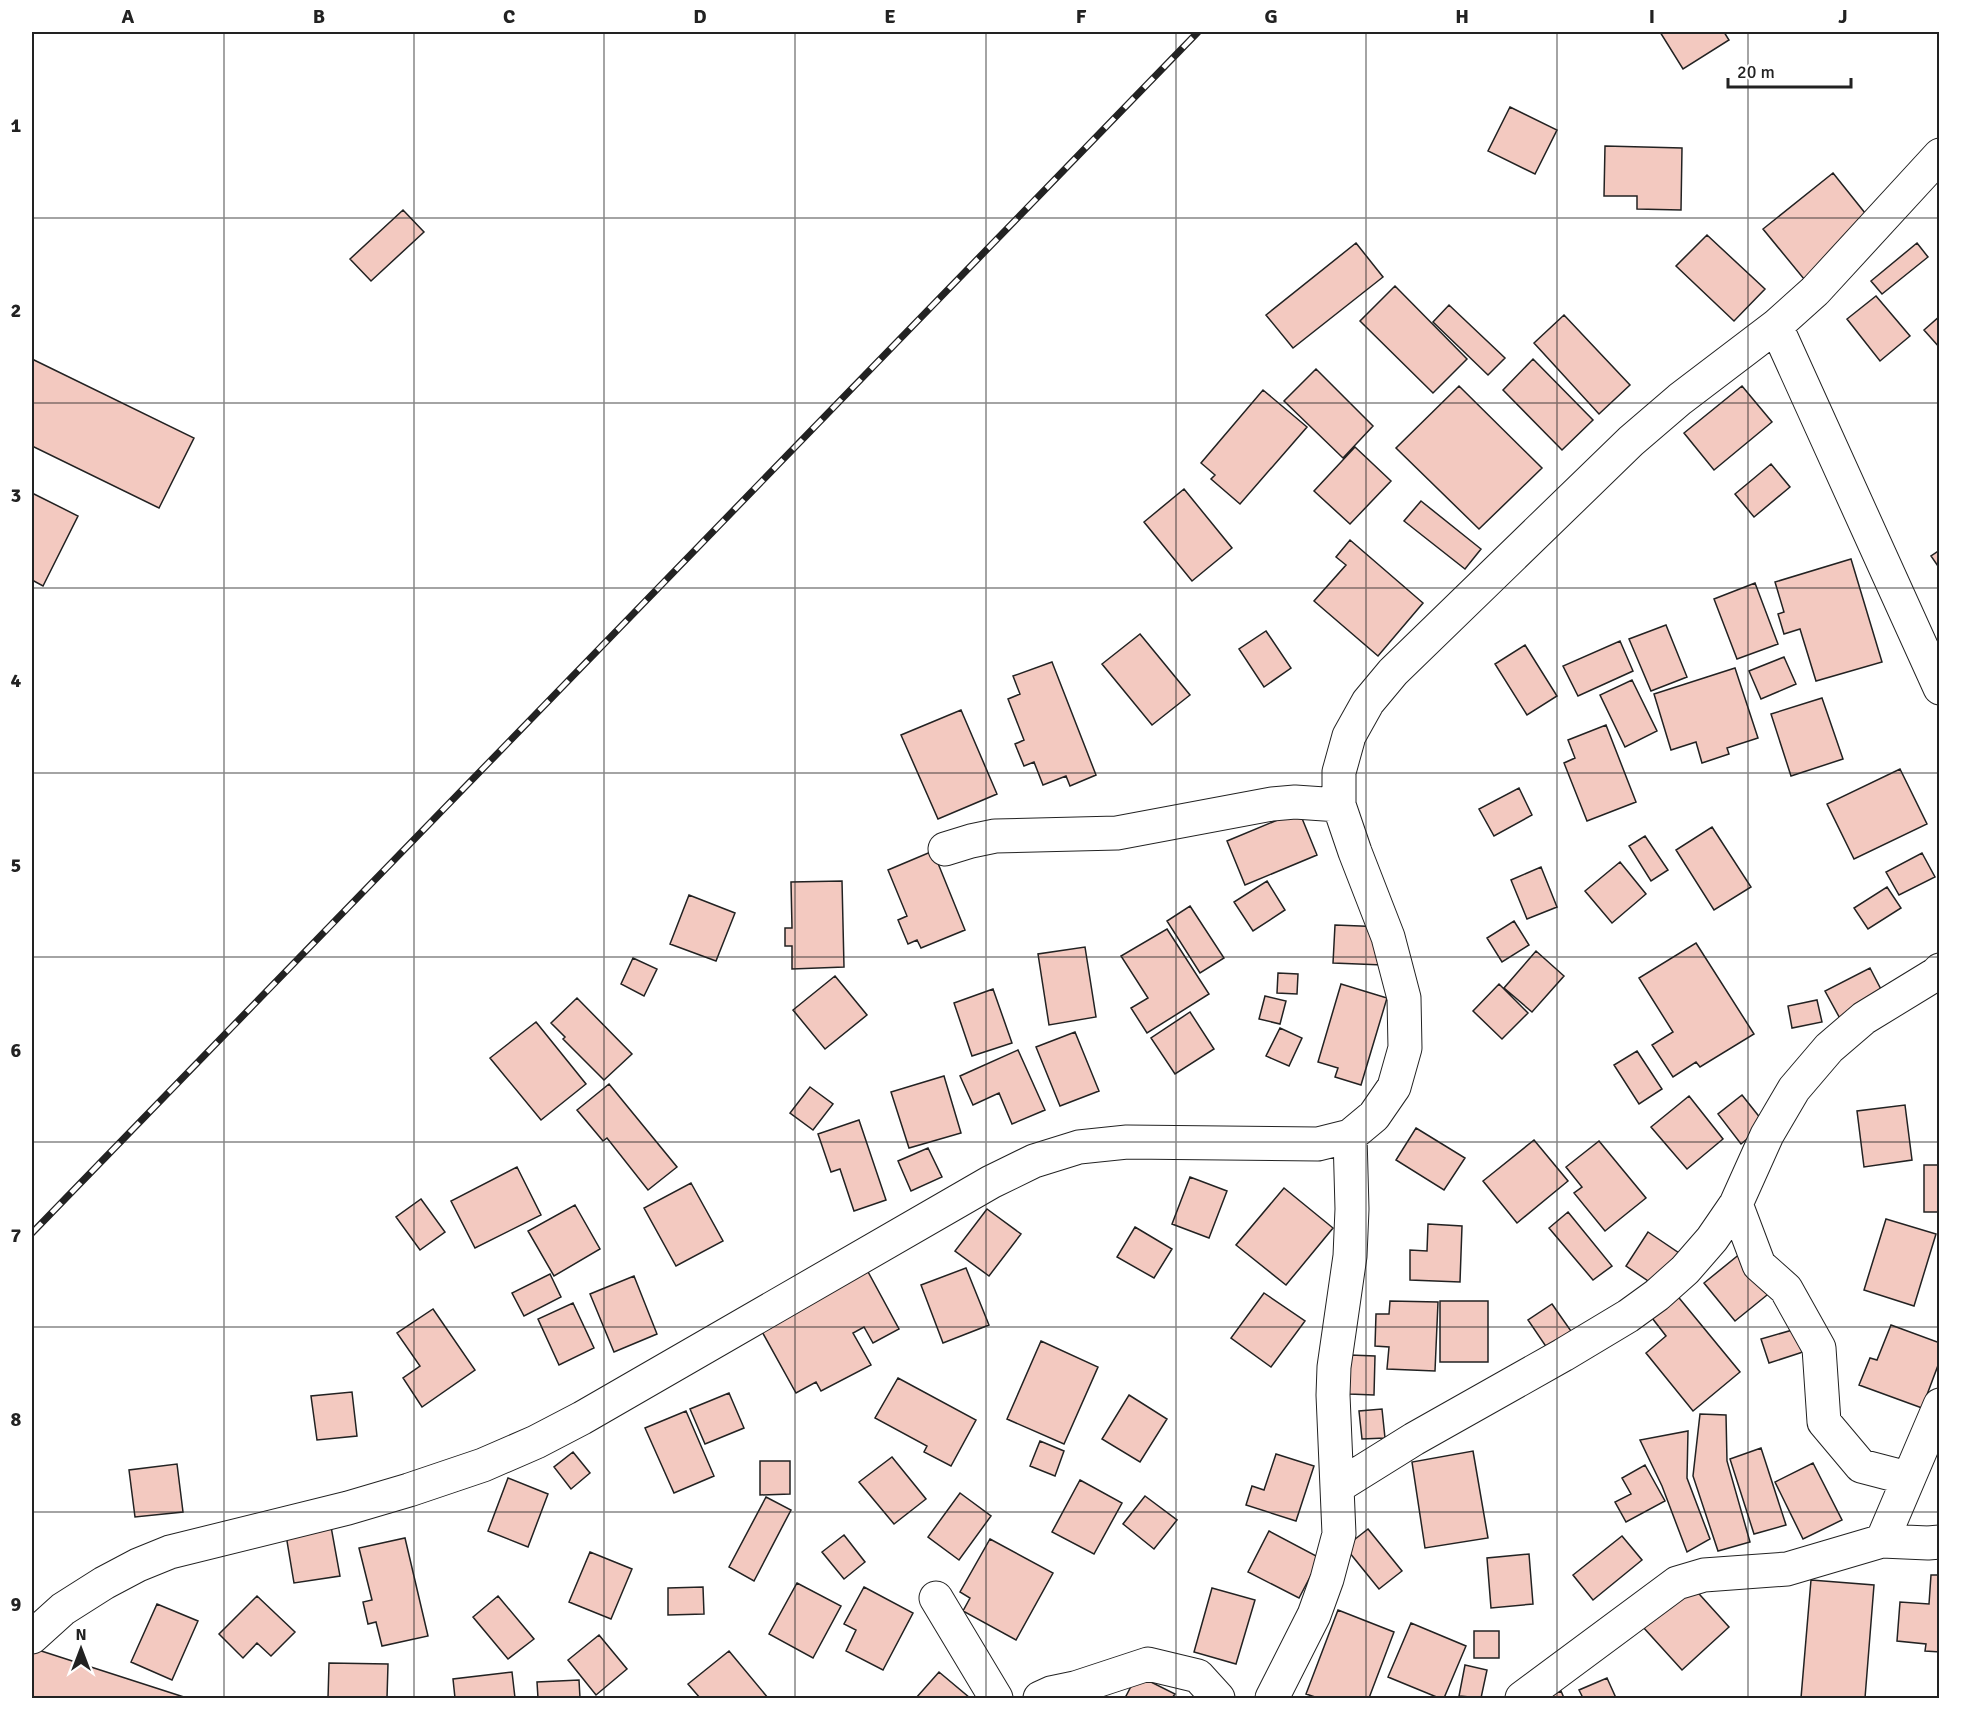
<svg xmlns="http://www.w3.org/2000/svg" width="1971" height="1730" font-family="Signika,sans-serif">
  <style>
    .building { fill: #f3c9c0; stroke: #222; stroke-width: 1.5 }
    .lines { fill: none; stroke-linecap: round; stroke-linejoin: round }
    .minor-casing { stroke: #222; stroke-width: 35 }
    .minor { stroke: #fff; stroke-width: 33 }
    .rail-casing { stroke: #222; stroke-width: 7 }
    .rail { stroke: #fff; stroke-width: 4.5; stroke-dasharray: 14; stroke-linecap: butt }
    .grid { fill: none; stroke: #222; stroke-width: 1.5; stroke-opacity: 0.55 }
    .neatline { fill: none; stroke: #222; stroke-width: 2 }
    .grid-label { font-size: 20px; text-anchor: middle; font-weight: bold; fill: #222 }
  </style>
  <rect width="100%" height="100%" fill="#fff"/>
  <path class="building" d="M1660,32H1724L1729,40L1683,69Z
    M1510,107L1557,130L1535,174L1488,151Z
    M1605,146L1682,148L1681,210L1637,209V196H1604Z
    M1833,173L1873,223L1804,279L1763,229Z
    M403,210L424,232L371,281L350,259Z
    M1707,235L1765,289L1734,321L1676,266Z
    M1356,243L1383,277L1293,348L1266,315Z
    M1917,243L1928,257L1882,294L1871,281Z
    M1395,286L1467,359L1433,393L1360,321Z
    M1876,296L1910,336L1880,361L1847,319Z
    M1449,305L1505,358L1488,375L1433,322Z
    M1564,315L1630,385L1599,414L1534,343Z
    M1940,316V348L1924,330Z
    M32,359L194,438L159,508L32,446Z
    M1533,359L1593,420L1562,450L1503,390Z
    M1316,369L1373,426L1343,458L1284,401Z
    M1459,386L1542,468L1479,529L1396,448Z
    M1742,386L1772,422L1714,470L1684,433Z
    M1263,390L1307,427L1240,504L1211,479L1215,475L1201,463Z
    M1355,447L1391,481L1350,524L1314,491Z
    M1771,464L1790,487L1754,517L1735,494Z
    M1184,489L1232,548L1192,581L1144,522Z
    M32,493L78,516L43,586L32,580Z
    M1421,501L1481,549L1465,569L1404,521Z
    M1350,540L1423,603L1378,656L1314,601L1346,565L1336,557Z
    M1940,550V569L1931,556Z
    M1851,559L1882,662L1816,681L1800,629L1784,634L1778,614L1784,612L1775,582Z
    M1755,583L1778,644L1737,659L1714,599Z
    M1666,625L1687,677L1651,691L1629,639Z
    M1266,631L1291,668L1264,687L1239,649Z
    M1140,634L1190,695L1152,725L1102,664Z
    M1620,641L1633,671L1578,696L1563,666Z
    M1525,645L1557,696L1527,715L1495,664Z
    M1784,657L1796,684L1761,699L1749,671Z
    M1052,662L1096,775L1070,786L1066,776L1043,785L1034,762L1024,766L1015,744L1024,740L1008,699L1020,694L1013,676Z
    M1735,668L1758,738L1727,748L1729,754L1702,763L1696,742L1671,750L1654,694Z
    M1632,680L1657,731L1625,747L1600,695Z
    M1822,698L1843,759L1791,776L1771,714Z
    M961,710L997,794L938,819L901,735Z
    M1606,725L1636,802L1587,821L1564,763L1575,758L1568,740Z
    M1900,769L1927,824L1854,859L1827,804Z
    M1519,788L1532,815L1494,836L1479,809Z
    M1299,811L1317,855L1245,885L1227,841Z
    M1712,827L1751,887L1714,910L1676,850Z
    M1645,836L1668,870L1651,881L1629,846Z
    M933,851L965,930L921,948L917,940L908,944L898,920L907,916L888,870Z
    M1922,853L1935,877L1899,895L1886,872Z
    M1620,862L1646,894L1612,923L1585,891Z
    M1541,867L1557,907L1527,919L1511,880Z
    M842,881L844,967L792,969V946H785V928H792L791,882Z
    M1267,881L1285,910L1253,931L1234,902Z
    M1887,887L1901,908L1868,929L1854,908Z
    M689,895L735,913L716,961L670,944Z
    M1190,906L1224,958L1200,973L1167,921Z
    M1514,921L1529,945L1502,962L1487,938Z
    M1335,925L1385,927L1383,965L1333,963Z
    M1167,929L1209,994L1147,1033L1131,1008L1148,998L1121,956Z
    M1696,943L1754,1034L1700,1067L1696,1062L1673,1077L1652,1045L1673,1032L1639,978Z
    M1085,947L1096,1017L1049,1025L1038,954Z
    M1536,951L1564,976L1532,1012L1504,988Z
    M633,958L657,969L644,996L621,984Z
    M1870,968L1887,1001L1843,1024L1825,991Z
    M1278,973L1298,974L1297,994L1277,993Z
    M835,976L867,1015L825,1049L793,1010Z
    M1341,984L1387,998L1361,1085L1335,1077L1338,1068L1318,1062Z
    M1499,984L1528,1013L1502,1039L1473,1011Z
    M993,989L1012,1043L972,1056L954,1003Z
    M1265,996L1286,1001L1280,1024L1259,1019Z
    M577,998L632,1054L604,1080L563,1039L565,1037L551,1023Z
    M1817,1000L1822,1022L1792,1028L1788,1006Z
    M1190,1012L1214,1049L1175,1074L1151,1038Z
    M536,1022L586,1084L541,1120L490,1058Z
    M1280,1028L1302,1038L1289,1066L1266,1056Z
    M1075,1032L1099,1091L1060,1106L1036,1047Z
    M1018,1050L1045,1110L1012,1124L999,1093L973,1105L960,1076Z
    M1637,1051L1662,1089L1639,1104L1614,1065Z
    M944,1076L961,1133L909,1148L891,1092Z
    M609,1084L677,1167L648,1190L607,1138L603,1141L577,1110Z
    M810,1087L833,1104L813,1130L790,1113Z
    M1742,1095L1765,1124L1741,1144L1718,1114Z
    M1689,1096L1723,1139L1687,1169L1651,1127Z
    M1905,1105L1912,1160L1864,1167L1857,1111Z
    M859,1120L886,1200L854,1211L840,1169L831,1172L818,1134Z
    M1416,1128L1465,1158L1444,1190L1396,1160Z
    M1534,1140L1568,1181L1517,1223L1483,1181Z
    M1599,1141L1646,1198L1605,1231L1574,1193L1582,1187L1566,1167Z
    M928,1148L942,1177L911,1191L898,1161Z
    M1924,1165H1940V1212H1924Z
    M517,1167L541,1215L475,1248L451,1201Z
    M1190,1177L1227,1191L1209,1238L1172,1224Z
    M691,1183L723,1241L676,1266L644,1208Z
    M1284,1188L1333,1228L1286,1285L1236,1245Z
    M421,1199L445,1232L420,1250L396,1217Z
    M575,1205L600,1249L554,1276L528,1231Z
    M987,1209L1021,1234L989,1276L955,1251Z
    M1568,1212L1612,1266L1593,1280L1549,1228Z
    M1886,1219L1936,1234L1914,1306L1864,1290Z
    M1428,1224L1462,1226L1460,1282L1410,1280V1250L1427,1251Z
    M1135,1227L1172,1249L1154,1278L1117,1257Z
    M1648,1232L1682,1255L1660,1289L1626,1266Z
    M1741,1253L1772,1291L1735,1321L1704,1283Z
    M966,1268L989,1325L943,1343L921,1285Z
    M867,1270L899,1329L873,1343L864,1327L853,1333L871,1365L821,1391L816,1382L796,1393L760,1328Z
    M550,1274L561,1297L524,1316L512,1293Z
    M634,1276L657,1334L614,1352L590,1294Z
    M1264,1293L1305,1321L1271,1367L1231,1338Z
    M1675,1293L1740,1372L1693,1411L1646,1353L1666,1336L1649,1314Z
    M1390,1301L1438,1302L1435,1371L1387,1369L1389,1347L1375,1346L1376,1314H1389Z
    M1440,1301H1488V1362H1440Z
    M573,1303L594,1348L559,1365L538,1319Z
    M1552,1304L1571,1331L1547,1348L1528,1320Z
    M433,1309L475,1370L422,1407L403,1378L420,1366L397,1333Z
    M1891,1325L1940,1343V1360L1922,1408L1859,1385L1870,1358L1877,1360Z
    M1796,1329L1803,1352L1769,1363L1761,1339Z
    M1041,1341L1098,1367L1064,1444L1007,1419Z
    M1350,1355L1375,1356L1374,1395L1349,1394Z
    M898,1378L976,1420L951,1466L924,1452L927,1446L875,1418Z
    M352,1392L357,1436L317,1440L311,1396Z
    M729,1393L744,1428L705,1444L690,1409Z
    M1129,1395L1167,1419L1140,1462L1102,1439Z
    M1382,1409L1385,1438L1362,1439L1359,1411Z
    M686,1411L714,1476L674,1493L645,1428Z
    M1700,1414L1726,1415L1727,1461L1750,1542L1718,1551L1693,1476Z
    M1688,1431L1687,1478L1710,1539L1687,1552L1662,1486L1640,1440Z
    M1040,1441L1064,1451L1055,1476L1030,1466Z
    M1761,1448L1786,1525L1754,1534L1730,1459Z
    M1473,1451L1488,1538L1425,1548L1412,1462Z
    M573,1452L590,1473L571,1489L554,1467Z
    M1276,1454L1314,1466L1296,1521L1246,1505L1252,1486L1264,1490Z
    M892,1457L926,1499L894,1524L859,1482Z
    M760,1461H790V1494L760,1495Z
    M1813,1463L1842,1520L1803,1539L1775,1482Z
    M177,1464L183,1512L135,1517L129,1470Z
    M1645,1465L1665,1501L1626,1522L1615,1502L1631,1494L1622,1478Z
    M508,1478L548,1494L528,1547L488,1531Z
    M1080,1480L1122,1503L1094,1554L1052,1532Z
    M960,1493L991,1516L959,1560L928,1537Z
    M1145,1496L1177,1520L1154,1549L1123,1524Z
    M766,1497L791,1510L754,1581L729,1567Z
    M330,1521L340,1576L294,1583L285,1529Z
    M1368,1529L1402,1571L1379,1589L1345,1547Z
    M1269,1531L1320,1558L1299,1598L1248,1572Z
    M844,1535L865,1562L844,1579L822,1552Z
    M1622,1536L1642,1560L1593,1600L1573,1575Z
    M405,1538L428,1636L382,1646L376,1622L368,1624L363,1602L372,1600L359,1548Z
    M990,1539L1053,1573L1016,1640L963,1611L970,1598L960,1592Z
    M590,1552L632,1569L611,1619L569,1602Z
    M1529,1554L1533,1604L1491,1608L1487,1558Z
    M1931,1575H1940V1652L1925,1651L1926,1644L1897,1641L1900,1602L1929,1604Z
    M1811,1580L1874,1585L1865,1698H1801Z
    M797,1583L841,1606L813,1658L769,1634Z
    M1691,1585L1729,1627L1682,1670L1643,1627Z
    M703,1587L704,1614L668,1615V1588Z
    M864,1587L913,1613L883,1670L846,1651L856,1630L844,1624Z
    M1212,1588L1255,1600L1236,1664L1194,1652Z
    M257,1596L295,1632L271,1656L257,1643L243,1658L219,1634Z
    M498,1596L534,1639L508,1659L473,1617Z
    M157,1604L198,1621L172,1680L131,1662Z
    M1338,1610L1394,1632L1369,1698H1318L1306,1694Z
    M1411,1623L1466,1646L1444,1698H1439L1388,1677Z
    M1474,1631H1499V1658H1474Z
    M599,1635L627,1669L596,1695L568,1660Z
    M32,1648L187,1698H32Z
    M729,1651L768,1698H700L688,1684Z
    M329,1663L388,1664L387,1698H328Z
    M1465,1665L1487,1670L1481,1698L1459,1696Z
    M512,1672L515,1698H455L453,1679Z
    M939,1672L970,1698H916Z
    M1137,1675L1175,1694L1172,1698H1125Z
    M1607,1678L1616,1698H1583L1579,1690Z
    M579,1680L580,1698H538L537,1682Z
    M1561,1691L1564,1698H1544Z"/>
  <g class="lines">
    <g class="minor-casing">
      <path id="minor" d="M1776,326L1940,688
        M945,849L971,841L995,836L1117,833L1272,804L1295,802L1339,805
        M1736,1204L1759,1265L1786,1289L1819,1348L1824,1422L1861,1466L1907,1478
        M1337,1487L1414,1439L1563,1355L1628,1316L1657,1295L1685,1270L1712,1239L1736,1204L1767,1135L1794,1089L1829,1048L1864,1018L1936,974L1940,970
        M1882,1541L1940,1405
        M936,1598L996,1698
        M32,1637L63,1609L104,1583L138,1565L170,1552L348,1508L409,1490L483,1465L536,1442L582,1418L991,1182L1034,1161L1079,1147L1127,1142L1318,1144L1350,1136L1374,1116L1394,1087L1405,1048L1404,998L1388,937L1355,852L1339,805V772L1349,736L1368,702L1393,672L1631,441L1680,399L1776,326L1815,291L1940,155
        M1040,1698L1051,1693L1075,1688L1148,1664L1198,1676L1218,1698
        M1272,1698L1314,1615L1327,1579L1339,1534L1333,1395L1334,1367L1350,1256L1352,1209L1350,1136
        M1522,1698L1677,1583L1704,1575L1787,1569L1882,1541L1928,1543L1940,1542"/>
    </g>
    <use href="#minor" class="minor"/>
    <g class="rail-casing">
      <path id="rail" d="M32,1233L1198,32"/>
    </g>
    <use href="#rail" class="rail"/>
  </g>
  <path class="grid" d="M224,32V1698M414,32V1698M604,32V1698M795,32V1698M986,32V1698M1176,32V1698M1366,32V1698M1557,32V1698M1748,32V1698M32,218H1940M32,403H1940M32,588H1940M32,773H1940M32,957H1940M32,1142H1940M32,1327H1940M32,1512H1940"/>
  <rect width="1971" height="1730" fill="none" stroke="#ffffff" stroke-width="66"/>
  <g transform="translate(81 1649)" stroke="#ffffff" stroke-width="4.5" paint-order="stroke">
  <path d="M0-4.5L10 22L0 15L-10 22Z" fill="#222222"/>
  <text y="-9" font-size="16" font-weight="bold" text-anchor="middle" fill="#222222">N</text>
  </g>
  <path d="M1728 78v9h123v-9" fill="none" stroke="#222222" stroke-width="3"/>
  <text x="1737" y="78" font-size="18" fill="#222222" stroke="#ffffff" stroke-width="4.5" paint-order="stroke">20 m</text>
  <rect x="33" y="33" width="1905" height="1664" class="neatline"/>
  <g class="grid-label">
    <text x="128" y="23">A</text>
    <text x="319" y="23">B</text>
    <text x="509" y="23">C</text>
    <text x="700" y="23">D</text>
    <text x="890" y="23">E</text>
    <text x="1081" y="23">F</text>
    <text x="1271" y="23">G</text>
    <text x="1462" y="23">H</text>
    <text x="1652" y="23">I</text>
    <text x="1843" y="23">J</text>
    <text x="16" y="132">1</text>
    <text x="16" y="317">2</text>
    <text x="16" y="502">3</text>
    <text x="16" y="687">4</text>
    <text x="16" y="872">5</text>
    <text x="16" y="1057">6</text>
    <text x="16" y="1242">7</text>
    <text x="16" y="1426">8</text>
    <text x="16" y="1611">9</text>
  </g>
</svg>
